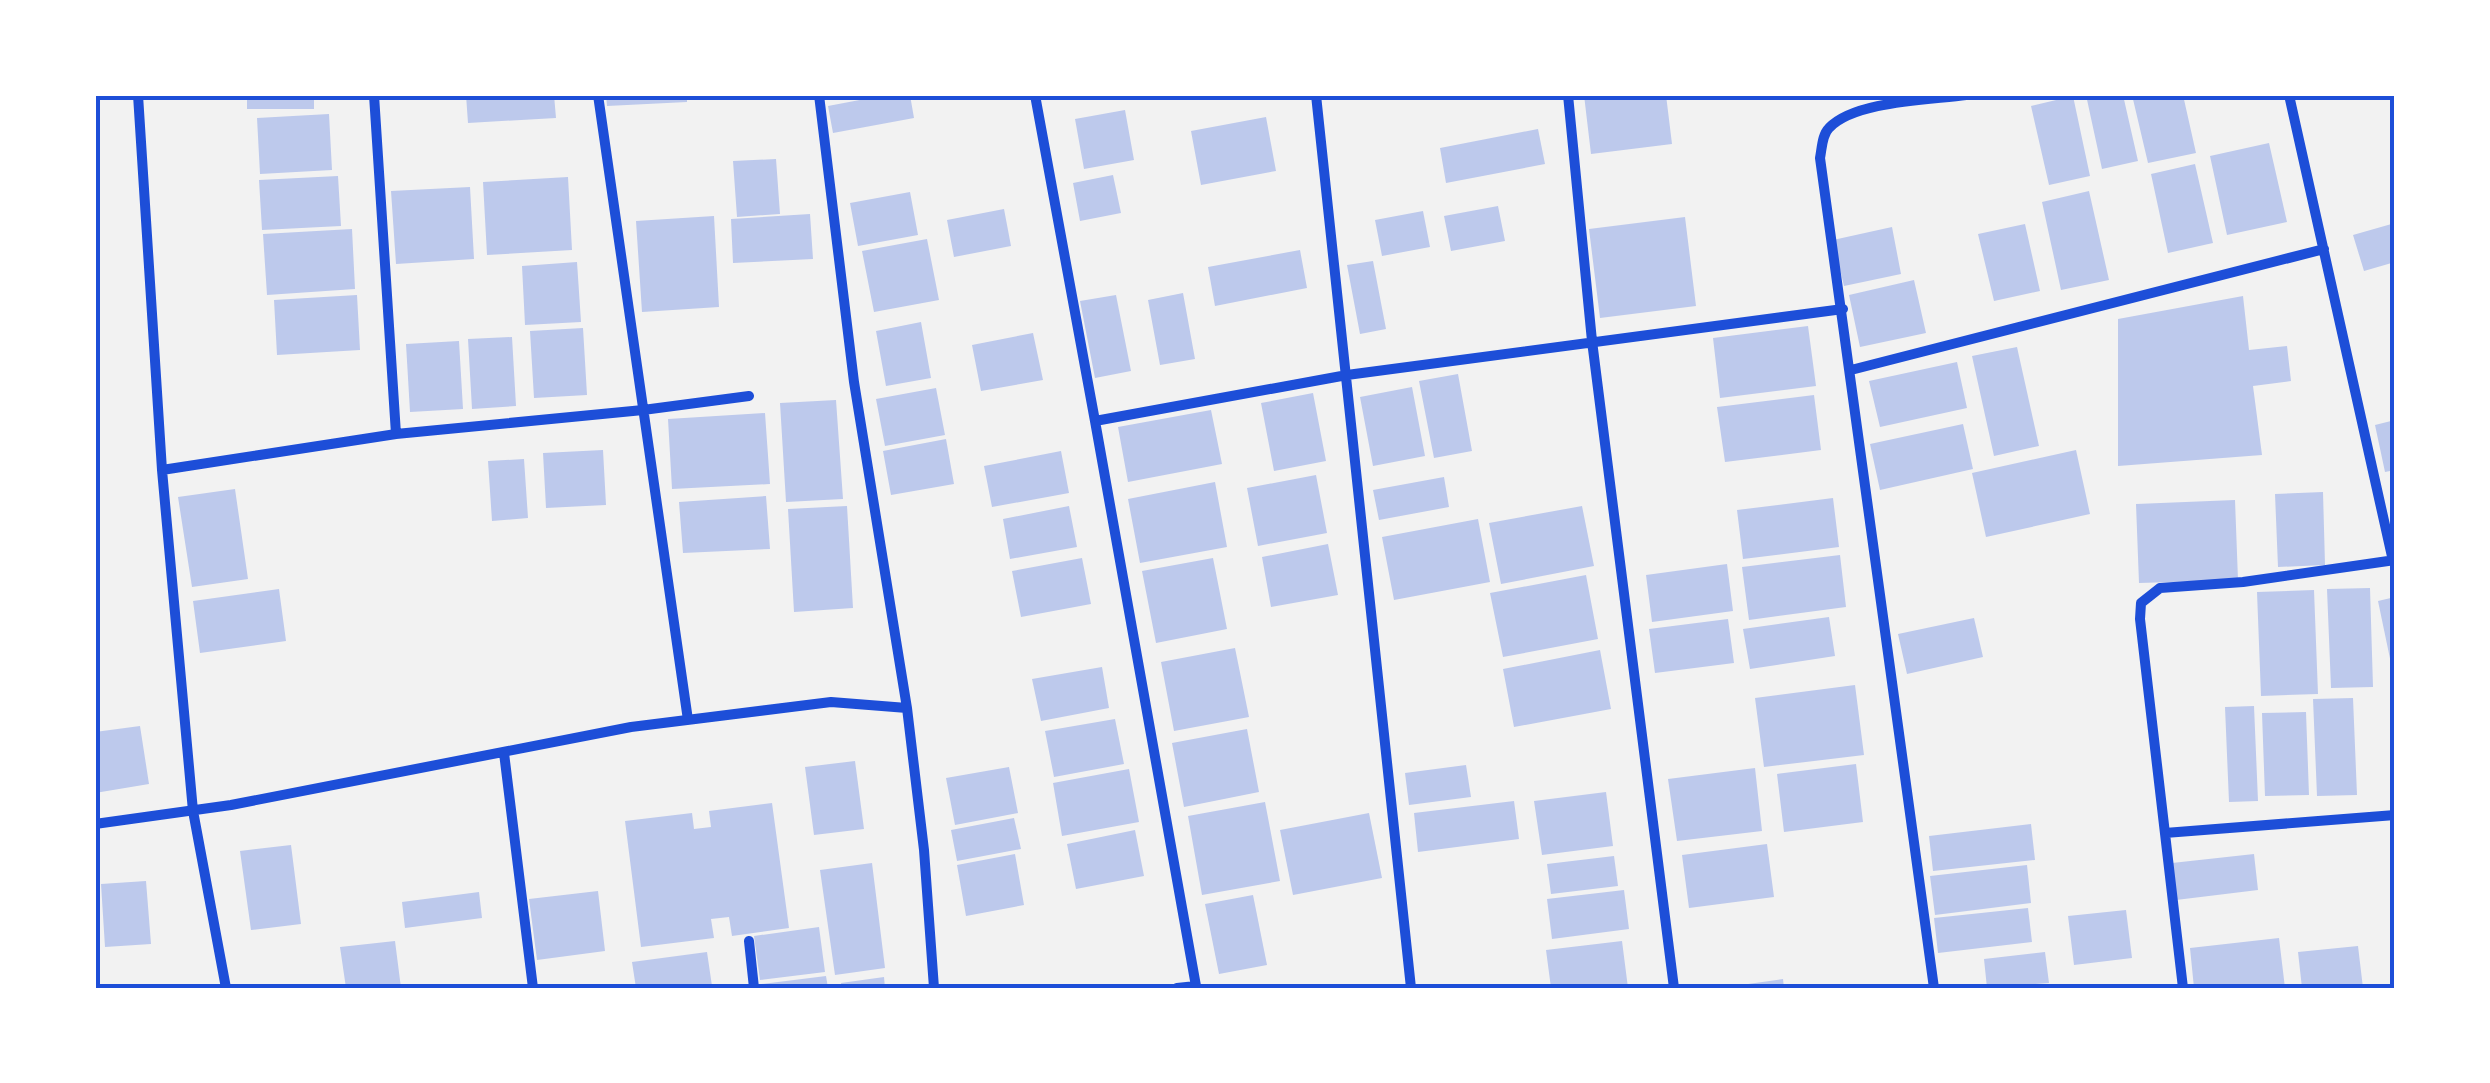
<svg xmlns="http://www.w3.org/2000/svg" width="2490" height="1083" font-family="'Nunito Sans',sans-serif">
  <style>
    .building { fill: #bdc9ec }
    .lines { fill: none; stroke-linecap: round; stroke-linejoin: round }
    .minor { stroke: #1d4ed8; stroke-width: 10 }
    .neatline { fill: none; stroke: #1d4ed8; stroke-width: 4 }
  </style>
  <rect width="100%" height="100%" fill="#f2f2f2"/>
  <path class="building" d="M247,95H314V109H247Z
    M466,95H554L556,118L468,123Z
    M606,95H687V102L607,106Z
    M886,95H910L914,118L833,133L828,106Z
    M1584,95H1666L1672,144L1591,154Z
    M2086,95H2123L2138,161L2102,169Z
    M2132,95H2183L2196,153L2148,163Z
    M2073,96L2090,176L2049,185L2031,106Z
    M1125,110L1134,160L1084,169L1075,119Z
    M329,114L332,170L260,174L257,118Z
    M1266,117L1276,171L1201,185L1191,131Z
    M1538,129L1545,164L1446,183L1440,148Z
    M2269,143L2287,222L2227,235L2210,156Z
    M776,159L780,214L737,217L733,161Z
    M2195,164L2213,243L2168,253L2151,174Z
    M1113,175L1121,213L1080,221L1073,183Z
    M338,176L341,226L262,230L259,180Z
    M568,177L572,250L487,255L483,182Z
    M470,187L474,259L396,264L391,191Z
    M2089,191L2109,280L2061,290L2042,202Z
    M910,192L918,235L858,246L850,203Z
    M1498,206L1505,241L1451,251L1444,216Z
    M1004,209L1011,246L954,257L947,220Z
    M1423,211L1430,247L1382,256L1375,220Z
    M810,214L813,259L733,263L731,219Z
    M714,216L719,307L642,312L636,221Z
    M1685,217L1696,306L1600,318L1589,229Z
    M2395,223V262L2364,271L2353,235Z
    M2025,224L2040,291L1994,301L1978,234Z
    M1892,227L1901,274L1844,286L1833,240Z
    M352,229L355,289L267,295L263,234Z
    M927,239L939,300L874,312L862,251Z
    M1300,250L1307,288L1215,306L1208,267Z
    M1373,261L1386,329L1360,334L1347,265Z
    M577,262L581,322L525,325L522,266Z
    M1914,280L1926,333L1860,347L1849,295Z
    M1183,293L1195,359L1160,365L1148,300Z
    M357,295L360,350L277,355L274,300Z
    M1116,295L1131,371L1095,378L1080,301Z
    M2243,296L2249,350L2287,346L2291,381L2253,386L2262,455L2118,466V319Z
    M921,322L931,378L886,386L876,331Z
    M1808,326L1816,386L1720,398L1713,338Z
    M583,328L587,395L534,398L530,331Z
    M1033,333L1043,380L981,391L972,345Z
    M512,337L516,406L472,409L468,339Z
    M459,341L463,409L410,412L406,344Z
    M2017,347L2039,446L1994,456L1972,356Z
    M1957,362L1967,408L1880,427L1869,381Z
    M1458,374L1472,451L1434,458L1419,381Z
    M1412,387L1425,456L1373,466L1360,397Z
    M936,388L945,435L885,446L876,399Z
    M1313,393L1326,461L1274,471L1261,403Z
    M1814,395L1821,450L1725,462L1717,407Z
    M836,400L843,499L786,502L780,403Z
    M1211,410L1222,464L1128,482L1118,427Z
    M765,413L770,484L672,489L668,419Z
    M2395,420V470L2385,472L2375,425Z
    M1963,424L1973,469L1880,490L1870,444Z
    M946,439L954,484L891,495L883,451Z
    M603,450L606,505L546,508L543,453Z
    M2076,450L2090,514L1986,537L1972,473Z
    M1061,451L1069,493L992,507L984,466Z
    M524,459L528,518L492,521L488,461Z
    M1316,475L1327,533L1258,546L1247,488Z
    M1444,477L1449,507L1379,520L1373,490Z
    M1215,482L1227,547L1140,563L1128,499Z
    M235,489L248,579L192,587L178,497Z
    M2323,492L2325,565L2278,567L2275,494Z
    M766,496L770,549L683,553L679,502Z
    M1833,498L1839,547L1743,559L1737,510Z
    M2235,500L2238,580L2139,583L2136,504Z
    M847,506L853,608L794,612L788,509Z
    M1069,506L1077,547L1010,559L1003,519Z
    M1582,506L1594,566L1501,584L1489,523Z
    M1478,519L1490,582L1394,600L1382,537Z
    M1328,544L1338,595L1271,607L1262,557Z
    M1840,555L1846,607L1749,620L1742,567Z
    M1082,558L1091,604L1021,617L1012,571Z
    M1213,558L1227,629L1156,643L1142,571Z
    M1727,564L1733,611L1652,622L1646,575Z
    M1586,575L1598,639L1503,657L1490,593Z
    M2370,588L2373,687L2331,688L2327,589Z
    M279,589L286,641L200,653L193,601Z
    M2314,590L2318,694L2261,696L2257,592Z
    M2395,597V673H2393L2378,601Z
    M1829,617L1835,656L1750,669L1743,629Z
    M1974,618L1983,657L1907,674L1898,634Z
    M1728,619L1734,663L1655,673L1649,629Z
    M1235,648L1249,717L1174,731L1161,662Z
    M1600,650L1611,709L1514,727L1503,669Z
    M1102,667L1109,708L1041,721L1032,679Z
    M1855,685L1864,755L1764,767L1755,698Z
    M2353,698L2357,795L2317,796L2313,699Z
    M2254,706L2258,801L2229,802L2225,707Z
    M2306,712L2309,795L2265,796L2262,713Z
    M1115,719L1124,764L1054,777L1045,731Z
    M140,726L149,784L95,793V732Z
    M1247,729L1259,792L1184,807L1172,743Z
    M855,761L864,829L814,835L805,767Z
    M1856,764L1863,822L1784,832L1777,774Z
    M1466,765L1471,797L1409,805L1405,773Z
    M1009,767L1018,813L955,825L946,778Z
    M1755,768L1762,831L1677,841L1668,779Z
    M1129,769L1139,822L1062,836L1053,783Z
    M1606,792L1613,846L1542,855L1534,801Z
    M1514,801L1519,839L1418,852L1414,813Z
    M1265,802L1280,881L1202,895L1188,816Z
    M772,803L789,928L732,936L729,917L711,919L714,938L641,947L625,821L692,813L694,829L711,827L709,811Z
    M1369,813L1382,878L1293,895L1280,830Z
    M1014,818L1021,849L957,861L951,830Z
    M2031,824L2035,860L1933,871L1929,836Z
    M1135,830L1144,876L1076,889L1067,844Z
    M1767,844L1774,897L1689,908L1682,855Z
    M291,845L301,924L251,930L240,851Z
    M1015,854L1024,905L966,916L957,865Z
    M2254,854L2258,890L2176,900L2172,863Z
    M1614,856L1618,886L1551,894L1547,864Z
    M872,863L885,968L835,975L820,870Z
    M2027,865L2031,903L1935,915L1930,876Z
    M146,881L151,944L105,947L101,884Z
    M1624,890L1629,929L1552,939L1547,899Z
    M598,891L605,951L537,960L529,899Z
    M479,892L482,918L405,928L402,902Z
    M1253,895L1267,965L1219,974L1205,904Z
    M2028,908L2032,942L1938,953L1934,918Z
    M2126,910L2132,958L2074,965L2068,916Z
    M819,927L825,972L760,980L754,936Z
    M2279,938L2285,988H2194L2190,948Z
    M395,941L401,988H346L340,947Z
    M1622,941L1628,988H1551L1546,950Z
    M2358,946L2363,988H2302L2298,952Z
    M707,952L712,986L636,988L632,962Z
    M2045,952L2049,983L1987,988L1984,959Z
    M826,976L828,988H762L761,984Z
    M884,977L885,988H842L841,983Z
    M1783,979L1784,988H1734V986Z"/>
  <g class="lines">
    <path class="minor" d="M138,95L162,470
      M374,95L396,434
      M598,95L688,720
      M819,95L854,382L907,708
      M1035,95L1095,421L1347,375L1843,309
      M1316,95L1411,988
      M1568,95L1592,341L1674,988
      M2289,95L2393,561
      M1851,370L2324,249
      M1095,421L1196,986L1177,988
      M504,753L533,988
      M95,824L231,805L631,727L831,702L907,708L924,850L934,988
      M2165,833L2395,815
      M749,941L754,988
      M226,988L193,811L162,470L396,434L643,410L749,396
      M1934,988L1820,158C1822,148 1822,135 1829,128C1854,101 1929,100 1966,95
      M2183,988L2140,619L2141,603L2160,588L2243,582L2395,560"/>
  </g>
  <rect width="2490" height="1083" fill="none" stroke="#ffffff" stroke-width="195"/>
  <rect x="98" y="98" width="2294" height="888" class="neatline"/>
</svg>
